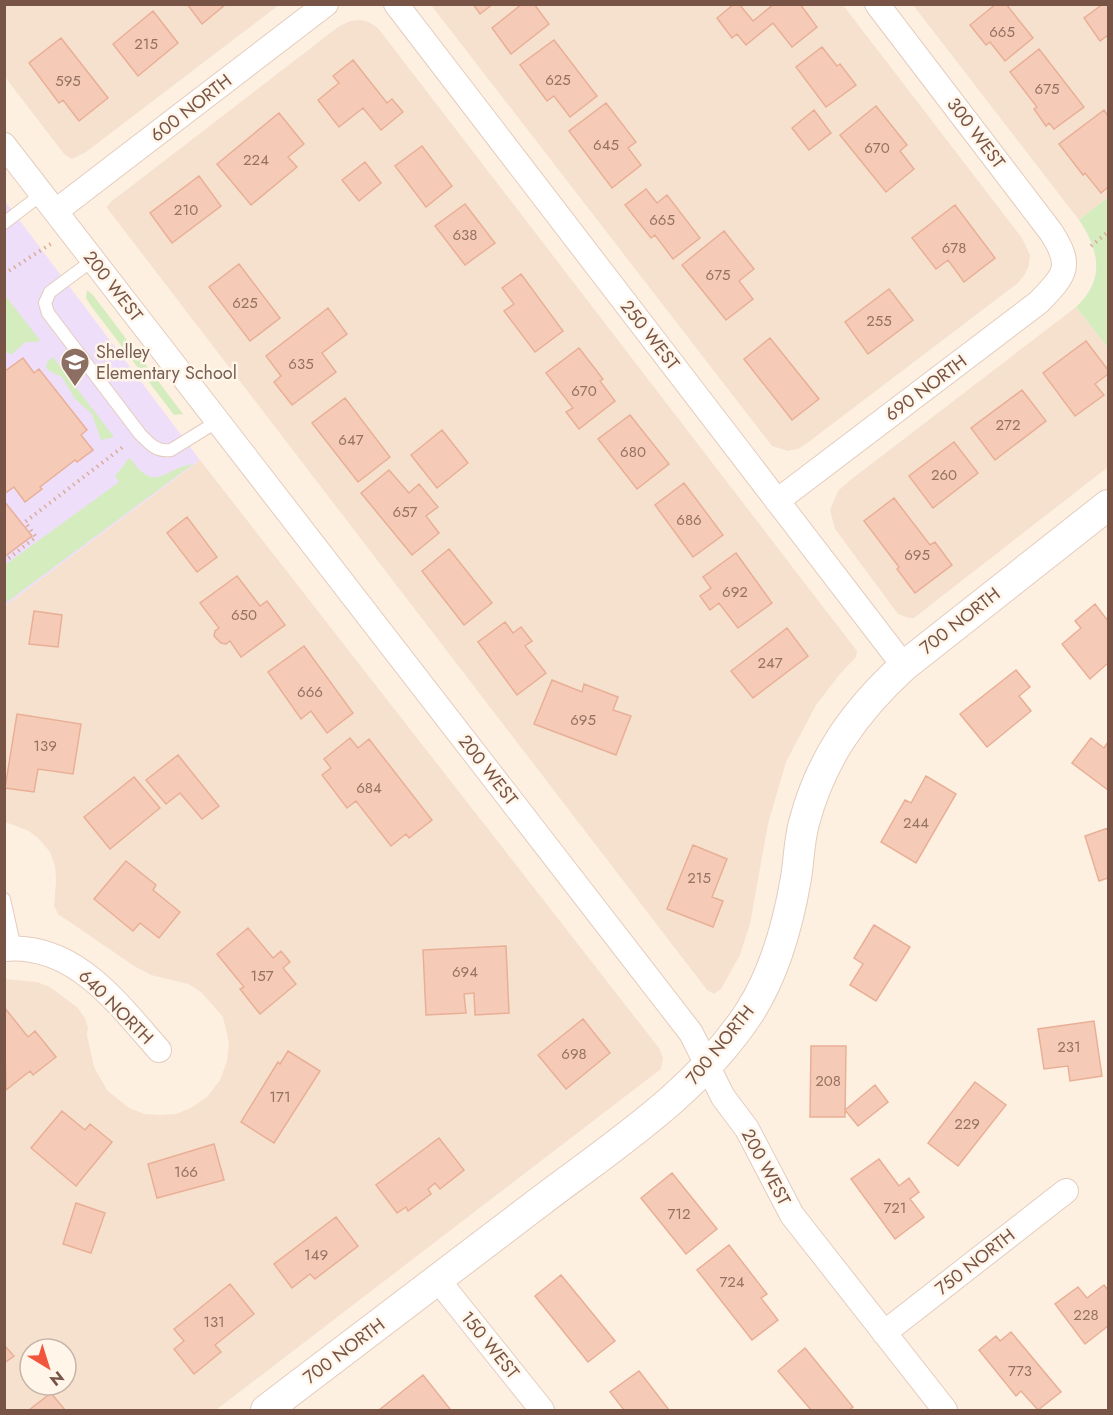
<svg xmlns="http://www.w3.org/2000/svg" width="1113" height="1415" font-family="Jost,sans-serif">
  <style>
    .residential { fill: #f6e1cf; fill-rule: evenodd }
    .education { fill: #eedefa }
    .green { fill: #d5ecbf }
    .building { fill: #f5cbb7; stroke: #e9af96; stroke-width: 1.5 }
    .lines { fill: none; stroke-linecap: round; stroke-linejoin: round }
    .service-casing { stroke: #e3ccbd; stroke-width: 14 }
    .minor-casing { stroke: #e3ccbd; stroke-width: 26 }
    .tertiary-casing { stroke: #e3ccbd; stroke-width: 32 }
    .path { stroke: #daae9a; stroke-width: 4; stroke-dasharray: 1.5 4.5; stroke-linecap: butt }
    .service { stroke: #fff; stroke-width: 12 }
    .minor { stroke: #fff; stroke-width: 24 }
    .tertiary { stroke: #fff; stroke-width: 30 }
    .labels { text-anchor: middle; stroke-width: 5; stroke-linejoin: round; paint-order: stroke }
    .number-label { font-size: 15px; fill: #967262 }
    .street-label { font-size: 18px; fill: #775446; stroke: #fff5e9 }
    .education-label { font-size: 18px; fill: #785e54; stroke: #fff5e9; text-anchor: start }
  </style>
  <rect width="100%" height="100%" fill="#fef0e1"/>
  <path class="residential" d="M5,5H279L86,152L72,159L64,154L5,77Z
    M431,5H843L1022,238L1030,255L1029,265L1025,274L1018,283L806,444L798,449L788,451L772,446Z
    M913,5H1108V197L1079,220Z
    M360,20L369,22L378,28L857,651L856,657L840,674L816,705L786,762L768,824L750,924L740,955L721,989L714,994L707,990L107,208V206L112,201L338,27L350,21Z
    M1076,307L1108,348V467L919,614L914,618H909L898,614L835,529L830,510L838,491L849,481Z
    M200,460L659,1048L663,1058L661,1069L216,1410H5V979L37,982L50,987L78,1008L85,1018L88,1028L87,1035L94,1067L107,1090L129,1108L145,1114L160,1115L176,1114L191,1108L207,1097L220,1080L227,1061L229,1043L223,1017L201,992L188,984L151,975L134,966L58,914L54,906L56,881L55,866L50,852L40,840L29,831L5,822V606ZM30,1349H66V1385H30Z"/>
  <path class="education" d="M5,201L200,460L5,606Z"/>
  <path class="green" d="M1108,197V348L1076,307C1106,279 1099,250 1079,220Z
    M87,290L93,295L183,414L174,415L91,306L86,298Z
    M4,294L40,340L38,342H26L12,354H9L5,350Z
    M53,357L114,437L101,440L92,414L75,399L62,377L49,371L46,367L47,362Z
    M130,458C156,495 163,468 193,464L7,602L5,599V565L119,482L115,476C121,470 126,460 130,458Z"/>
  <path class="building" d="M187,4H226L202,24Z
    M473,4H493L480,14Z
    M522,4H534L549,24L511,54L492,28Z
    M734,4H739L753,21L774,4H800L817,27L792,47L773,23L746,45L737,34L732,38L717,18Z
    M996,4H1006L1033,38L1005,61L990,42L986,45L970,25Z
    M1103,4H1108V35L1100,41L1084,18Z
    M153,11L178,43L138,76L113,44Z
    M61,38L108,98L79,121L63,100L59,103L29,63Z
    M554,40L597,96L570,117L554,96L547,101L520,65Z
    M822,47L837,66L840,64L856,85L826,107L796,67Z
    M1039,49L1084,107L1054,129L1049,123L1046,126L1034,109L1037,107L1010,72Z
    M353,60L387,103L392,99L403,112L381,130L363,108L339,127L318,100L339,83L333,76Z
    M606,103L636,142L628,148L641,165L612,188L569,131Z
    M876,106L907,145L900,151L914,169L886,192L840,135Z
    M814,110L831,133L809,150L792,128Z
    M1104,110L1108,116V187L1101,193L1085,173L1083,175L1059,144Z
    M279,113L304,144L288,157L297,167L251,205L217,164Z
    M422,146L452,186L426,207L395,166Z
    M365,162L381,183L359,201L342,180Z
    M199,176L221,206L172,243L150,213Z
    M646,189L657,203L667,195L700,238L673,259L655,235L651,238L625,205Z
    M465,204L495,243L465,265L435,226Z
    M955,205L995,258L964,282L948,260L936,269L912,238Z
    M724,231L754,269L739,281L753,299L726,320L682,265Z
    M239,264L280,318L250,341L209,287Z
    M521,274L563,331L535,352L504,311L514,304L502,288Z
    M889,289L913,320L868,354L845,322Z
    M328,308L347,334L322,353L336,372L292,405L274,382L281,376L266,356Z
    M770,338L819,399L792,420L744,359Z
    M1086,341L1108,370V374L1095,384L1104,395L1075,416L1043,373Z
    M579,348L603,379L600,381L615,401L579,429L566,412L573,408L546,373Z
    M23,358L34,373L39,369L87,430L81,435L93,450L77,462L75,460L40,487L42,489L25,502L14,487L4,494V372Z
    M1022,390L1046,421L995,460L971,428Z
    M345,398L390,457L358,482L312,423Z
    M630,415L669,464L637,489L598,439Z
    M442,430L468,463L437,488L411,455Z
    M954,442L978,473L933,508L909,476Z
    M389,470L409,493L419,484L438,507L426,516L439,533L412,555L361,493Z
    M684,483L723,535L693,557L655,505Z
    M894,498L930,545L935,542L952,565L915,593L897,569L899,567L864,521Z
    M4,501L32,536L4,557Z
    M187,517L217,557L197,572L167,533Z
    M449,549L492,603L464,625L422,571Z
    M736,553L772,603L738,628L719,603L710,610L700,596L711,588L703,577Z
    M237,576L260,606L267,601L285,625L241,657L230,641L226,644L221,643L214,636L215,631L219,628L200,603Z
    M1095,604L1108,621V663L1090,679L1062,644L1081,628L1075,621Z
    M34,611L62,615L58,647L29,644Z
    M505,622L513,633L521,627L532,641L525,646L546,673L517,695L478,642Z
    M787,628L808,656L753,698L731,671Z
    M304,646L353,713L327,733L311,711L301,719L268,672Z
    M1016,670L1030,687L1019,696L1031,711L987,747L960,714Z
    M552,680L582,692L584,684L618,697L613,710L631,716L616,755L534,724Z
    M17,714L81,724L73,774L38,769L34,792L5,788Z
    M350,738L358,748L369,739L432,820L409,838L406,834L391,846L356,801L347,808L322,775L331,768L324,759Z
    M1091,738L1104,748L1108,742V790L1072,763Z
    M178,755L219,806L202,819L180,793L166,804L146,780Z
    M926,776L956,794L916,863L881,842L905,800L911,803Z
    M134,777L160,808L110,849L84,817Z
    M1108,828V878L1099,881L1085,836Z
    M693,845L727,859L712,897L723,901L713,927L667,909Z
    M126,861L156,885L153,890L180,912L159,938L140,923L133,931L94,899Z
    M874,925L910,947L876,1001L850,985L863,964L854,958Z
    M248,928L273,958L281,951L290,962L283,968L296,984L260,1014L240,989L244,987L217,954Z
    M506,946L509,1013L475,1015L474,993L464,994L466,1013L426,1015L423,950Z
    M4,1007L28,1037L35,1031L56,1057L33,1075L30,1071L6,1090Z
    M583,1019L610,1053L566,1089L538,1055Z
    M1094,1021L1102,1076L1070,1081L1068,1066L1044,1069L1038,1029Z
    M811,1046H846L845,1117H810Z
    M288,1051L320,1071L274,1143L241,1122L278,1062L280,1064Z
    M975,1082L1006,1105L958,1166L928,1143Z
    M875,1085L888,1102L858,1126L845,1110Z
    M62,1111L85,1130L90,1124L112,1142L76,1186L31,1148Z
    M439,1138L464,1170L440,1189L435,1183L428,1189L431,1194L408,1211L406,1207L397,1213L376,1185Z
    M214,1144L224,1180L157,1198L148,1164Z
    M879,1159L899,1186L909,1178L919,1192L910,1199L924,1217L895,1239L851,1179Z
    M672,1173L717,1229L686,1254L641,1198Z
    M76,1203L105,1213L91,1253L63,1244Z
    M336,1217L358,1246L315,1279L310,1274L292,1288L274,1264Z
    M729,1245L767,1294L761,1298L778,1320L752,1340L697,1270Z
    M561,1275L615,1341L588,1362L535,1296Z
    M230,1284L254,1314L215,1345L221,1352L194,1374L174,1349L184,1341L174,1329Z
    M1104,1285L1108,1290V1326L1085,1344L1055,1304L1078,1287L1087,1298Z
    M1011,1332L1061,1392L1038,1410L1021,1391L1016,1396L979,1350L996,1336L1000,1341Z
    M4,1345L14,1356L4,1363Z
    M805,1348L853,1407L849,1410H811L778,1371Z
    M639,1371L669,1410H624L610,1392Z
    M423,1375L450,1409L448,1410H379Z
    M51,1393L65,1410H29Z"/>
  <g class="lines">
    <g class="service-casing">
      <path id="service" d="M4,223L42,194
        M93,260L50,292L45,303L48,313L140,434C150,444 156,452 171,450L218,421
        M4,899L15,948"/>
    </g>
    <g class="minor-casing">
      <path id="minor" d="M396,4L904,666
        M4,145L691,1033L723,1097L747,1129L792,1215L945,1410
        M56,211L326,4
        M777,501L1039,302C1066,274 1073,266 1051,232L877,4
        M4,949C74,942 118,1004 159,1050
        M438,1280L542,1410
        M884,1333L1066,1191"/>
    </g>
    <g class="tertiary-casing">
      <path id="tertiary" d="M266,1410C358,1340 450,1270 542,1200C616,1144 698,1091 749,1013C775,973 788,925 796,878C799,860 799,841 804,823C821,758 855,711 904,666L1108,505"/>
    </g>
    <path class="path" d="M1091,246L1108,232
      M4,274L52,243
      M4,562L36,537L25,522L124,446"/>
    <use href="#service" class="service"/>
    <use href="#minor" class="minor"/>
    <use href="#tertiary" class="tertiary"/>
  </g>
  <defs>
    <g id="school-pin" transform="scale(1.5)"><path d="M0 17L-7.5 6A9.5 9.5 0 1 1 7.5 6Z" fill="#8d6e63" stroke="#fff5e9"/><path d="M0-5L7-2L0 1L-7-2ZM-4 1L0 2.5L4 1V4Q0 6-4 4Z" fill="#fff"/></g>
  </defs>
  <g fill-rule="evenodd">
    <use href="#school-pin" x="75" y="362"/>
  </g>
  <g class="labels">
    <g class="number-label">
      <text x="1002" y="37">665</text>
      <text x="146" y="49">215</text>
      <text x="558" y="85">625</text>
      <text x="68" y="86">595</text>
      <text x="1047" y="94">675</text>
      <text x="606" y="150">645</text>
      <text x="877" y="153">670</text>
      <text x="256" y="165">224</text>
      <text x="186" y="215">210</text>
      <text x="662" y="225">665</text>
      <text x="465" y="240">638</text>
      <text x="954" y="253">678</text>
      <text x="718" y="280">675</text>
      <text x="245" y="308">625</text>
      <text x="879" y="326">255</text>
      <text x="301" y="369">635</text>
      <text x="584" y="396">670</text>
      <text x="1008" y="430">272</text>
      <text x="351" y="445">647</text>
      <text x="633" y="457">680</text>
      <text x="944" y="480">260</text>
      <text x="405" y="517">657</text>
      <text x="689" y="525">686</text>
      <text x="917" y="560">695</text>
      <text x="735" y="597">692</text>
      <text x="244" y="620">650</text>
      <text x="770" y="668">247</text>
      <text x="310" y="697">666</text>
      <text x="583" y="725">695</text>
      <text x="45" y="751">139</text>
      <text x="369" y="793">684</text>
      <text x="916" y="828">244</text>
      <text x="699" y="883">215</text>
      <text x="465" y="977">694</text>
      <text x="262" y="981">157</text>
      <text x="1069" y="1052">231</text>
      <text x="574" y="1059">698</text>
      <text x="828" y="1086">208</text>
      <text x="280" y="1102">171</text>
      <text x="967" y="1129">229</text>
      <text x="186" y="1177">166</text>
      <text x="895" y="1213">721</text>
      <text x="679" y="1219">712</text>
      <text x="316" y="1260">149</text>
      <text x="732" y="1287">724</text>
      <text x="1086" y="1320">228</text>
      <text x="214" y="1327">131</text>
      <text x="1020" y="1376">773</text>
    </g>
    <g class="street-label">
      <text transform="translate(191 108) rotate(-38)" y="6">600 NORTH</text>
      <text transform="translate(976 133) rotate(53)" y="6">300 WEST</text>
      <text transform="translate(113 286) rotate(52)" y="6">200 WEST</text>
      <text transform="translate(650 335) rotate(52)" y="6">250 WEST</text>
      <text transform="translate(926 388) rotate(-37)" y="6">690 NORTH</text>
      <text transform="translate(960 621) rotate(-38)" y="6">700 NORTH</text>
      <text transform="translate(488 770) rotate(52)" y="6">200 WEST</text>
      <text transform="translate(116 1007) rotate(45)" y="6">640 NORTH</text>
      <text transform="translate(720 1045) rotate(-51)" y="6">700 NORTH</text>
      <text transform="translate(766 1167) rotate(62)" y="6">200 WEST</text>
      <text transform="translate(975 1262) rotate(-38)" y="6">750 NORTH</text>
      <text transform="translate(490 1345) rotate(51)" y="6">150 WEST</text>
      <text transform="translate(344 1351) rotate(-37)" y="6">700 NORTH</text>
    </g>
    <g class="education-label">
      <text x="96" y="358">Shelley<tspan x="96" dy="21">Elementary School</tspan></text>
    </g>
  </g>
  <rect width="1113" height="1415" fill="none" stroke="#775446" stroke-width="12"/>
  <g transform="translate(48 1367) rotate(142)"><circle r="28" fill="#fff5e9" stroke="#c9b5a8" stroke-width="1.5"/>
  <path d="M0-4.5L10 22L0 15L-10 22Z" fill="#f1563d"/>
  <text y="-9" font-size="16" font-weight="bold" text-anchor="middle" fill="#775446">N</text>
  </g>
</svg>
